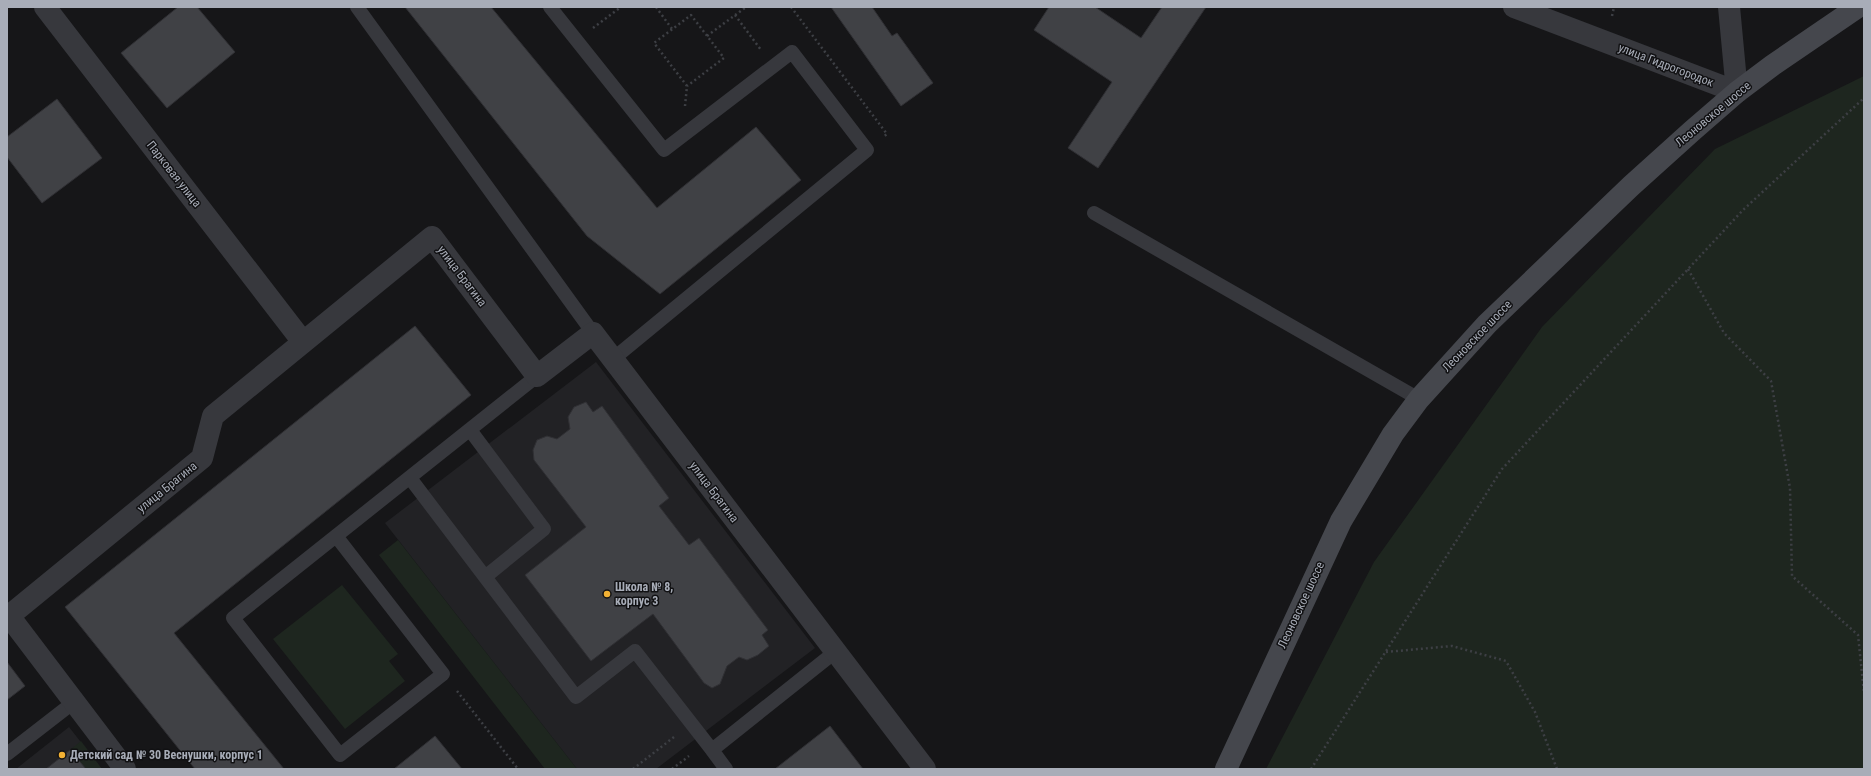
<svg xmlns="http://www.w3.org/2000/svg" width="1871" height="776" font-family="'Roboto Condensed',sans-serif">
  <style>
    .built { fill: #222225 }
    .green { fill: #1e261f }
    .building { fill: #404145; stroke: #303034 }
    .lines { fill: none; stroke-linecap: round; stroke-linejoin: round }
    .path { stroke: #3d3f44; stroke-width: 2.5; stroke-dasharray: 2 3; stroke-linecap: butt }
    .lane { stroke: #37383d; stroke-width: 14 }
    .street { stroke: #37383d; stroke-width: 22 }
    .secondary { stroke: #45474d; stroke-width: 22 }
    .poi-dot { fill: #f2b134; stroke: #111113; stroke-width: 1.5 }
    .labels { text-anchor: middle; stroke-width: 3; stroke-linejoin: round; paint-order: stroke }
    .street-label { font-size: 12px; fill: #a8adb8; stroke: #111113 }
    .poi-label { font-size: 12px; font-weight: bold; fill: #a8adb8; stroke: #111113; text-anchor: start }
  </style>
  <rect width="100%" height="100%" fill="#161618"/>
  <path class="built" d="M596,362L815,648L656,769H577L385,523Z
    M69,727L102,769H16Z"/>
  <path class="green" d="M1864,76V769H1266L1374,562L1542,327L1715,149Z
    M398,540L577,769H545L379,555Z
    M342,585L398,654L389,661L405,681L345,729L273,639Z
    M81,741L102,769H86L70,750Z"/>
  <path class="building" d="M178,7H197L235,52L167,108L121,53Z
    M405,7H491L657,208L756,127L801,180L660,294L587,236Z
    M831,7H872L892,36L897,33L933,83L901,106Z
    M1049,7H1095L1141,38L1162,7H1206L1098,168L1068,148L1112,82L1034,30Z
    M57,99L102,158L42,203L7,157V137Z
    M415,326L471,395L174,633L284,769H195L65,607Z
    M586,402L593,412L602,406L669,498L659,506L689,545L699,538L768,630L762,635L769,646L758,655L747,660L739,657L727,666L720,684L712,688L704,683L653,614L591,661L525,575L586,527L534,460L533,450L537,440L547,436L557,439L570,429L568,417L574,407Z
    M7,662L25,686L7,700Z
    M830,726L863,769H775Z
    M435,736L462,769H394Z
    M70,750L86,769H46Z"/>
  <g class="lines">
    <path class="path" d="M656,7L672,29
      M791,7L887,134L883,137
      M735,15L761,50
      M1612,16L1614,7
      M593,28L621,7
      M707,36L746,7
      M685,106L687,86L654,43L691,15L724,58L687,86
      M1688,269L1724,333L1771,381L1790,488L1792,576L1858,635L1864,693
      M1386,652L1452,646L1506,661L1535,712L1557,769
      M457,691L518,769
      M633,769L674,737
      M672,769L689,756
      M1311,769L1502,469L1743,210L1864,98"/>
    <path class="lane" d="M357,7L593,333
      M550,7L664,150L792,52L867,150L613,359
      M1094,213L1419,399
      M470,430L544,529L485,577
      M410,478L576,697L635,651L712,750
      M336,536L443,674L340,755L233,618L537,376
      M7,754L74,702
      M726,769L712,750L835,652"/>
    <path class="street" d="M45,7L303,342
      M1514,7L1737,92L1729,7
      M125,769L9,616L202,458L213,416L432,237L537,376L593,333L925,769"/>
    <path class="secondary" d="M1226,769L1341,521L1393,434L1419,399L1487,324L1631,186L1692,131L1737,92L1773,65L1858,7"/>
  </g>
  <g class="poi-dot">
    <circle cx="607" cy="594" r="4"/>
    <circle cx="62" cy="755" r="4"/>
  </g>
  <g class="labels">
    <g class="street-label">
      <text transform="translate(1666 65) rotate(21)" y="4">улица Гидрогородок</text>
      <text transform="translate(1713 114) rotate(-40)" y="4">Леоновское шоссе</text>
      <text transform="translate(174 174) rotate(52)" y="4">Парковая улица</text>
      <text transform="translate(462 276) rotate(53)" y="4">улица Брагина</text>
      <text transform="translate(1477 336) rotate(-46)" y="4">Леоновское шоссе</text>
      <text transform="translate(167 487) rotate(-39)" y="4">улица Брагина</text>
      <text transform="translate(714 492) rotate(53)" y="4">улица Брагина</text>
      <text transform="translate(1301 605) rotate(-65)" y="4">Леоновское шоссе</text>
    </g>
    <g class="poi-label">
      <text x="615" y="591">Школа № 8,<tspan x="615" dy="14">корпус 3</tspan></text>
      <text x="70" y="759">Детский сад № 30 Веснушки, корпус 1</text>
    </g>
  </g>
  <rect width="1871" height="776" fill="none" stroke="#a8adb8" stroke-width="16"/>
</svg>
